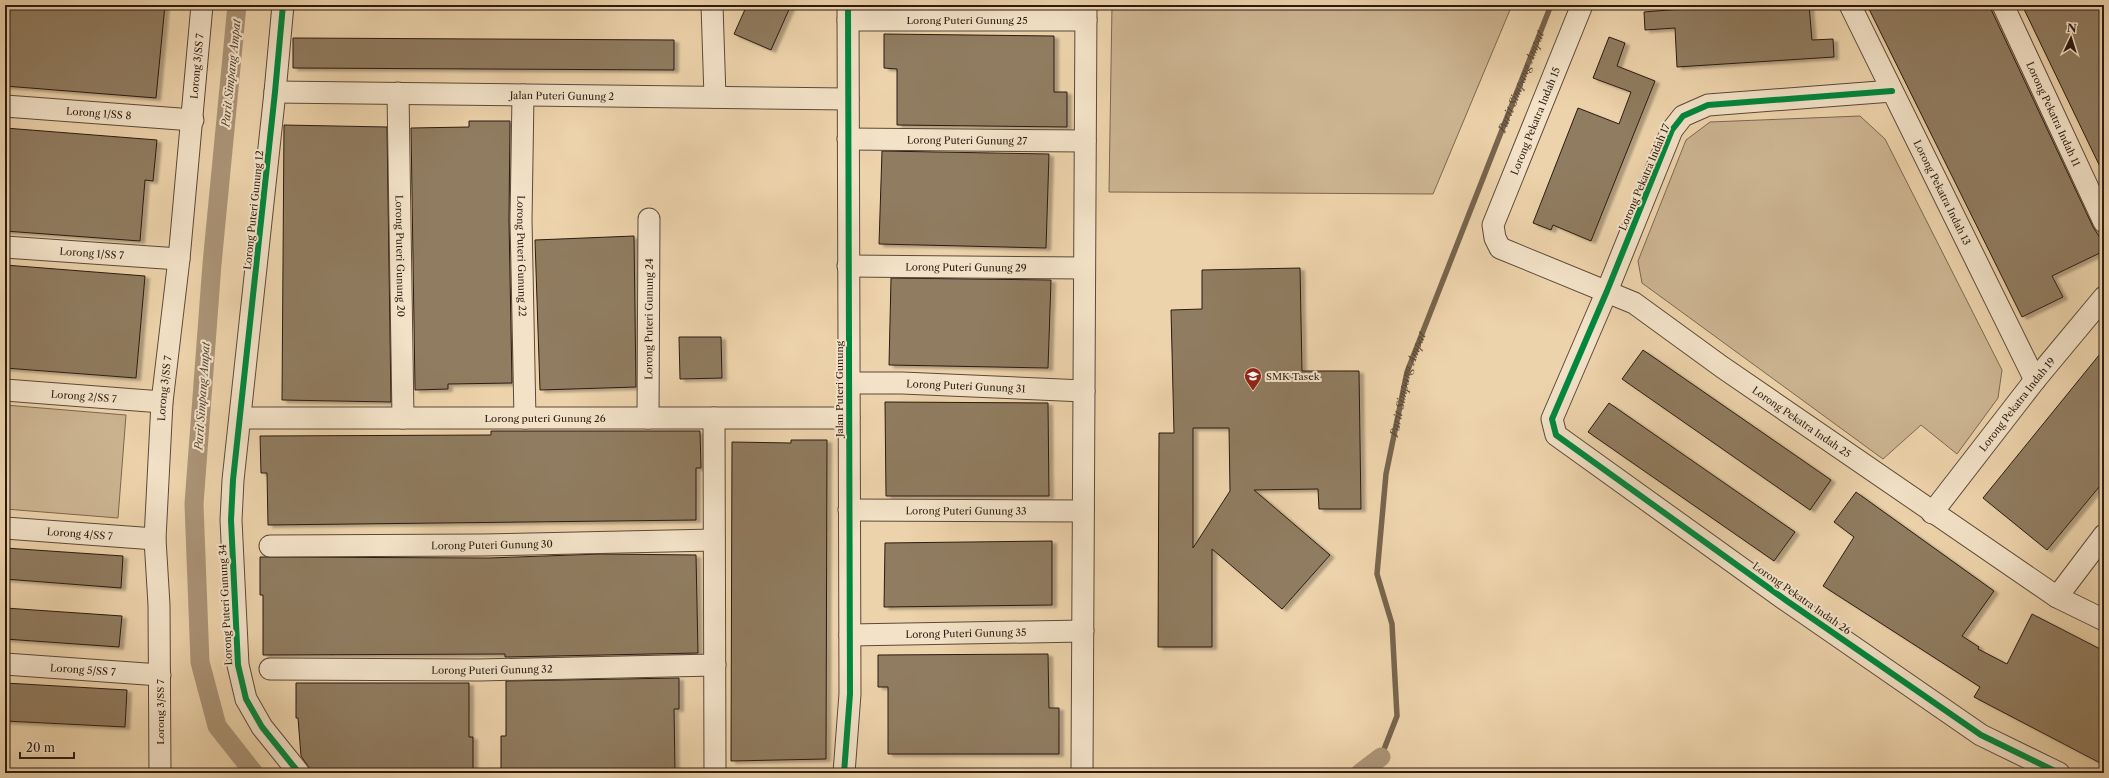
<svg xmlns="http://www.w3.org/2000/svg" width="2109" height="778" font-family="'Libre Caslon Text',serif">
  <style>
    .green { fill: #ccb491; stroke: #7c6851 }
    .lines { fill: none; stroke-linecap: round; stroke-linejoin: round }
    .stream { stroke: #78644e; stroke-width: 5.5 }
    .canal { stroke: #ab9477; stroke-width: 19 }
    .building { fill: #907b61; stroke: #2c1b11; fill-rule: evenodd; filter: url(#shadow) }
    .street-casing { stroke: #5c4938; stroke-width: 23 }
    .street { stroke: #f3e2c8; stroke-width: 21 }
    .cycleway-casing { stroke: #f3e2c8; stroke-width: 8 }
    .cycleway { stroke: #00873e; stroke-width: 6 }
    .labels { text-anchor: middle; stroke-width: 4; stroke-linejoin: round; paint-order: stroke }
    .street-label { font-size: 10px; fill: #2c1b11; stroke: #f3e2c8 }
    .poi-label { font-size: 10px; fill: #2c1b11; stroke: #f3e2c8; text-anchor: start }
    .water-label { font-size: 11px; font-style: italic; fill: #584535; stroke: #f3e2c8 }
  </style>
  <defs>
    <filter id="shadow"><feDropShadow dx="4.5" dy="2.5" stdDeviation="1" flood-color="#0004"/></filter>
  </defs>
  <rect width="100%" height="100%" fill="#edd3ab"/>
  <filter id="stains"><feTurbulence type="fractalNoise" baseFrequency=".005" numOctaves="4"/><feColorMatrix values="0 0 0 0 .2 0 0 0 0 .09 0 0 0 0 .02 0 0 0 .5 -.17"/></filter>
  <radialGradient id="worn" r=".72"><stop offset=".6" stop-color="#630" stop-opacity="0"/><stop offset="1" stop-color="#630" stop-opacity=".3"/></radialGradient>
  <path class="green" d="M1112,5H1512L1433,194L1109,192Z
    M1860,116L1885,139L2002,370L1998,398L1957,454L1921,425L1883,459L1642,283L1638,261L1686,140L1710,122Z
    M5,405L126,415L118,518L5,509Z"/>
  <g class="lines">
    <path class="stream" id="s1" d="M1381,757L1397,716L1392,624L1377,574L1386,474L1407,372L1551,5"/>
    <path class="canal" d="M237,5L212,264L194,504L200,662L217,726L254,773
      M1360,773L1381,757"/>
  </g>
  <path class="building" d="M5,5H165L156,98L5,86Z
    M747,5H791L771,50L734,34Z
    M1731,5H1809L1812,40L1833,39L1834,57L1677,67L1675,28L1645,30L1644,12Z
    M1867,5H1989L2093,227L2104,244V251L2052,276L2063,297L2022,317Z
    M2022,5H2104V175Z
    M884,34L1054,36V92H1067V127L897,125V69L884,68Z
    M1609,37L1625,43L1617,66L1655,81L1591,241L1553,225L1551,230L1533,223L1578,108L1619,124L1631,92L1593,78Z
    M293,38L674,40V70L293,68Z
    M469,121H510L509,220L512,383L448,384V389L415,390L411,128L469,127Z
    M284,125L387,127L391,402L282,400Z
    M5,128L157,140L153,181L145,180L140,241L5,231Z
    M882,151L1049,154L1046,248L879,244Z
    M634,236L636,387L540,390L535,240Z
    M5,265L145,276L136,378L5,368Z
    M1300,268L1302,371H1359L1361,509H1319L1318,489L1254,490L1330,555L1282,609L1212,549V647H1158L1159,433H1174L1171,310L1202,309V270ZM1193,428H1229L1230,491L1193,548Z
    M891,278L1051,280L1048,368L889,365Z
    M679,337H721L722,378L680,379Z
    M2104,349V481L2047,550L1983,498Z
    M1643,350L1831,480L1810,510L1622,379Z
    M885,402L1048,403L1049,496H886Z
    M1609,403L1795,532L1774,561L1588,432Z
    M491,431H700L701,468H696V520L268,525L267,473H261L260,436L491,435Z
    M791,440H827L826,759L731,761L732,442L791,443Z
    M1856,492L1994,591L1962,636L1979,647L1978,649L2007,664L2032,614L2104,651V765L1974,697L1980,687L1823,586L1854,537L1834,522Z
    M1052,541V605L884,607L885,543Z
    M5,548L123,556L121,588L5,579Z
    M600,554L696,555L698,653L505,657V654L263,655V595H260V557L489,558Z
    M5,608L122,616L119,647L5,639Z
    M1048,654L1049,708H1059V754H888V687H878V655Z
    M679,678V709H674L675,770H501V736H506V681Z
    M5,683L127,690L125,727L5,721Z
    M296,683H469V737H473V771L310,769L301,756L298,718H296Z"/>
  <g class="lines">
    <g class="street-casing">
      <g id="street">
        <path d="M283,5L275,92L233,480L231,520L238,665L246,699L262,727L299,773"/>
        <path d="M712,5L715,97"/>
        <path id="s2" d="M1582,5L1493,225L1495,238L1500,248L1634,303L1722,367L2057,597L2104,620"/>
        <path id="s3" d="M1850,5L2035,380"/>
        <path id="s4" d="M2003,5L2104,222"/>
        <path id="s5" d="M848,20H1086"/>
        <path d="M1892,91L1708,105L1683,116L1672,130L1607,291L1552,419L1556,435L1787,601L1981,735L2059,773"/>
        <path id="s6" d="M275,92L848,99"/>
        <path id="s7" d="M398,93L403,418"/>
        <path id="s8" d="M523,95L521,220L525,418"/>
        <path id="s9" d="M5,106L193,120"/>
        <path id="s10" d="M848,139L1085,141"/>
        <path id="s11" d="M5,247L179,259"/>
        <path id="s12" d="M848,266L1084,268"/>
        <path id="s13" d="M849,383H902L1084,391"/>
        <path id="s14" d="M5,390L162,402"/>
        <path id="s15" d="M241,418H849"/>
        <path id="s16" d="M648,418L649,219"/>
        <path d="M714,418L715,773"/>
        <path id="s17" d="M849,510L1083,511"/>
        <path id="s18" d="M1932,513L2035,380L2104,297"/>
        <path id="s19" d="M5,528L155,539"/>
        <path id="s20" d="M270,546L482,545L714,540"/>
        <path d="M2057,597L2104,535"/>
        <path id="s21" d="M850,635L1083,631"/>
        <path id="s22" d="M5,664L160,675"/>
        <path id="s23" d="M270,669L480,670L715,665"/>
        <path id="s24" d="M160,773L159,605L155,539L162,402L179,259L202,5"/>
        <path d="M844,773L850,694L848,5"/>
        <path d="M1082,773L1086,5"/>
      </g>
    </g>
    <use href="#street" class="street"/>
    <g class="cycleway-casing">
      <path id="cycleway" d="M283,5L275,92L233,480L231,520L238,665L246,699L262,727L299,773
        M1892,91L1708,105L1683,116L1672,130L1607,291L1552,419L1556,435L1787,601L1981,735L2059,773
        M844,773L850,694L848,5"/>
    </g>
    <use href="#cycleway" class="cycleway"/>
  </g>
  <defs>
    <g id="school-pin" transform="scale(0.9)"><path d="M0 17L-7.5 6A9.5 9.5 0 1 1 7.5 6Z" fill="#8f2418" stroke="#f3e2c8"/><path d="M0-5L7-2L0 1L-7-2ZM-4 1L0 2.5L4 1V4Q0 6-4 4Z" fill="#fff"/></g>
  </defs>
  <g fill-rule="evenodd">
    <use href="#school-pin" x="1253" y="376"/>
  </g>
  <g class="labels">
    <g class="street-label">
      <text dy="4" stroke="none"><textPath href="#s5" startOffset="119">Lorong Puteri Gunung 25</textPath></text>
      <text dy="4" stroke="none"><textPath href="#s24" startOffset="709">Lorong 3/SS 7</textPath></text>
      <text dy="4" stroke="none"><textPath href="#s6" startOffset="287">Jalan Puteri Gunung 2</textPath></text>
      <text dy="4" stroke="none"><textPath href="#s9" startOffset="94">Lorong 1/SS 8</textPath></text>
      <text dy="4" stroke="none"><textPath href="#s4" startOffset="120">Lorong Pekatra Indah 11</textPath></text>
      <text transform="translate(1535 121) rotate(-68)" y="4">Lorong Pekatra Indah 15</text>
      <text dy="4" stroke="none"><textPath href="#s10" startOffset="119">Lorong Puteri Gunung 27</textPath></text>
      <text transform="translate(1644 177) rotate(-67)" y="4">Lorong Pekatra Indah 17</text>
      <text dy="4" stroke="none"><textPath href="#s3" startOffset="209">Lorong Pekatra Indah 13</textPath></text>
      <text transform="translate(253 210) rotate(-84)" y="4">Lorong Puteri Gunung 12</text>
      <text dy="4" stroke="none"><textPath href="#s11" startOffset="87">Lorong 1/SS 7</textPath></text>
      <text dy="4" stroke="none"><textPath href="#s7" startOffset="163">Lorong Puteri Gunung 20</textPath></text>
      <text dy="4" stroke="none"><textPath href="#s8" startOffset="161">Lorong Puteri Gunung 22</textPath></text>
      <text dy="4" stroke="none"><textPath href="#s12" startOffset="118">Lorong Puteri Gunung 29</textPath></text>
      <text dy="4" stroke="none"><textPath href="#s16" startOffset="99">Lorong Puteri Gunung 24</textPath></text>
      <text dy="4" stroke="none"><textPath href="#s13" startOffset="117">Lorong Puteri Gunung 31</textPath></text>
      <text dy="4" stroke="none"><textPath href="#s24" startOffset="385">Lorong 3/SS 7</textPath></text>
      <text transform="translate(839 389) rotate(-90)" y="4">Jalan Puteri Gunung</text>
      <text dy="4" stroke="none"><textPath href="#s14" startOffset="79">Lorong 2/SS 7</textPath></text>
      <text dy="4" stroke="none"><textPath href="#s18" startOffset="138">Lorong Pekatra Indah 19</textPath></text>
      <text dy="4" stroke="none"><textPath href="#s15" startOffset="304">Lorong puteri Gunung 26</textPath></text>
      <text dy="4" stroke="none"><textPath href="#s2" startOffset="612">Lorong Pekatra Indah 25</textPath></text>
      <text dy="4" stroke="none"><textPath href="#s17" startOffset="117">Lorong Puteri Gunung 33</textPath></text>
      <text dy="4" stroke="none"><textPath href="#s19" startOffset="75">Lorong 4/SS 7</textPath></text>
      <text dy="4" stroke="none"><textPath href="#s20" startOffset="222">Lorong Puteri Gunung 30</textPath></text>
      <text transform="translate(1802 598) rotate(35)" y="4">Lorong Pekatra Indah 26</text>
      <text transform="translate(225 605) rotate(-93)" y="4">Lorong Puteri Gunung 34</text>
      <text dy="4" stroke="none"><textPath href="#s21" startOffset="116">Lorong Puteri Gunung 35</textPath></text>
      <text dy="4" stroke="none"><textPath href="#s22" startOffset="78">Lorong 5/SS 7</textPath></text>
      <text dy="4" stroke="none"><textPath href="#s23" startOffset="222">Lorong Puteri Gunung 32</textPath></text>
      <text transform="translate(160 712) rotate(-90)" y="4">Lorong 3/SS 7</text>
    </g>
    <g class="poi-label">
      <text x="1266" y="380">SMK Tasek</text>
    </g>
    <g class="water-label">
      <text transform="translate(231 73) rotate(-84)" y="4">Parit Simpang Ampat</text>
      <text dy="4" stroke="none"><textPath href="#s1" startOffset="705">Parit Simpang Ampat</textPath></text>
      <text dy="4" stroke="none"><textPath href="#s1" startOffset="381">Parit Simpang Ampat</textPath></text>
      <text transform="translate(202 396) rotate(-86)" y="4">Parit Simpang Ampat</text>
    </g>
  </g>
  <rect width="2109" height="778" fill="none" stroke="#edd3ab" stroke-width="20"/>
  <rect x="6" y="6" width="2097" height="766" fill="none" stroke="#2c1b11" stroke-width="2"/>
  <rect x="10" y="10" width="2089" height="758" fill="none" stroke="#2c1b11"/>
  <g transform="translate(2071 38) rotate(4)" stroke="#f3e2c8" stroke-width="3" paint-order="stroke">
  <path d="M0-3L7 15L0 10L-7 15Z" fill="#2c1b11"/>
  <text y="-6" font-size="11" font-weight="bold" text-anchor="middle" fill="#2c1b11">N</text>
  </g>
  <path d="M20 752v6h54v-6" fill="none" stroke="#2c1b11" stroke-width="2"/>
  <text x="26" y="752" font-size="12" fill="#2c1b11" stroke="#f3e2c8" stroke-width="3" paint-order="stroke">20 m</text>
  <rect width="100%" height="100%" filter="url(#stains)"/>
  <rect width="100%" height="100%" fill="url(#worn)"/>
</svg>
